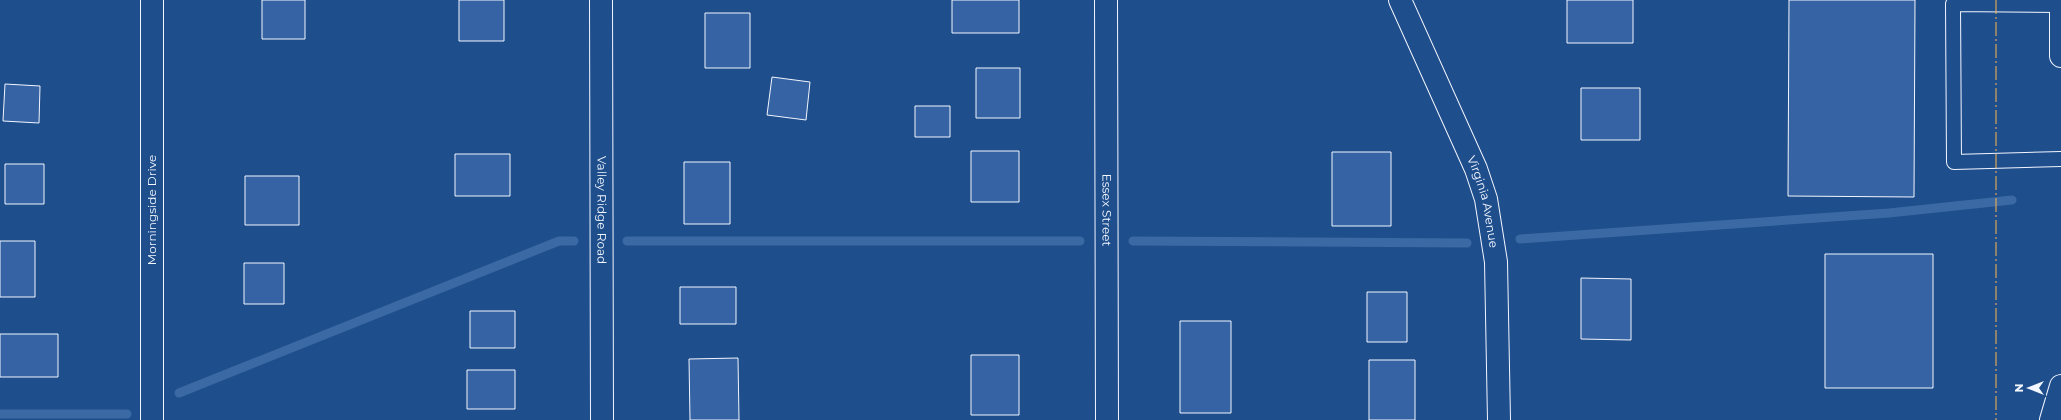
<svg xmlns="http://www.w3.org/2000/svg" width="2061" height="420" font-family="Montserrat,sans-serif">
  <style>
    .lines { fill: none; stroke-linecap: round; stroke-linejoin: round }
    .stream { stroke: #3b69a3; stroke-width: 9 }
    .building { fill: #3563a3; stroke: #f2f6ff }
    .service-casing { stroke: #f2f6ff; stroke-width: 16 }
    .minor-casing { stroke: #f2f6ff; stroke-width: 24 }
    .secondary-casing { stroke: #f2f6ff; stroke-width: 24 }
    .service { stroke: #1f4e8c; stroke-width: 14 }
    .minor { stroke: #1f4e8c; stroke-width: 22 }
    .secondary { stroke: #1f4e8c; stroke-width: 22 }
    .power { stroke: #ffb74d; stroke-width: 1; stroke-dasharray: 14 3 2 3; stroke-linecap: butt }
    .labels { text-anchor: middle; stroke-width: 3; stroke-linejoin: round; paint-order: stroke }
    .street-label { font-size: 12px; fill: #f2f6ff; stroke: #1f4e8c }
  </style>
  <rect width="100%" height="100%" fill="#1f4e8c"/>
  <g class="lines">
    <path class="stream" d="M1520,239L1889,213L2012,200
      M627,241H1080
      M1133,241L1467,243
      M179,393L559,241H574
      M0,414H127"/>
  </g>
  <path class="building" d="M262,0H305V39H262Z
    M459,0H504V41H459Z
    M952,0H1019V33H952Z
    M1567,0H1633V43H1567Z
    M1789,0H1915L1914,197L1788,196Z
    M705,13H750V68H705Z
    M976,68H1020V118H976Z
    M772,77L810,82L806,120L767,115Z
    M5,84L40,86L39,123L3,121Z
    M1581,88H1640V140H1581Z
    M915,106H950V137H915Z
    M971,151H1019V202H971Z
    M1332,152H1391V226H1332Z
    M455,154H510V196H455Z
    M684,162H730V224H684Z
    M5,164H44V204H5Z
    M245,176H299V225H245Z
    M0,241H35V297H0Z
    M1825,254H1933V388H1825Z
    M244,263H284V304H244Z
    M1581,278L1631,279V340L1581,339Z
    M680,287H736V324H680Z
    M1367,292H1407V342H1367Z
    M470,311H515V348H470Z
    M1180,321H1231V413H1180Z
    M0,334H58V377H0Z
    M971,355H1019V415H971Z
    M738,358L739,420H690L689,359Z
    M1369,360H1415V420H1369Z
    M467,370H515V409H467Z"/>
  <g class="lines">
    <g class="service-casing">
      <path id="service" d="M2061,5L1953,4L1954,162L2061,159"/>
    </g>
    <g class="minor-casing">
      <g id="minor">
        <path d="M152,0V420"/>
        <path id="s1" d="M601,0L602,420"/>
        <path id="s2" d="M1106,0L1107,420"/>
        <path id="s3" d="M1400,0L1476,169L1486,199L1496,262L1499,420"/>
      </g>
    </g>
    <g class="secondary-casing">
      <path id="secondary" d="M2061,0V56
        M2051,420L2061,386"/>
    </g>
    <use href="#service" class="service"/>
    <use href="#minor" class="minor"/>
    <use href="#secondary" class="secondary"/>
    <path class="power" d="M1996,0V420"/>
  </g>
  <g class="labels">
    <g class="street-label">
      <text dy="4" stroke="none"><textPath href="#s3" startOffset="219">Virginia Avenue</textPath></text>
      <text transform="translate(152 210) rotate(-90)" y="4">Morningside Drive</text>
      <text dy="4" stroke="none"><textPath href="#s1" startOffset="210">Valley Ridge Road</textPath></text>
      <text dy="4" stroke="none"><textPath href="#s2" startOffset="210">Essex Street</textPath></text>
    </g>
  </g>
  <g transform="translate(2029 388) rotate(270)" stroke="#1f4e8c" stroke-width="3" paint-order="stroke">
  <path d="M0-3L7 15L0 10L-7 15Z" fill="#f2f6ff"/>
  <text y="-6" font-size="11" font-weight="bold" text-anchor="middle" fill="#f2f6ff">N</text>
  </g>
</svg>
